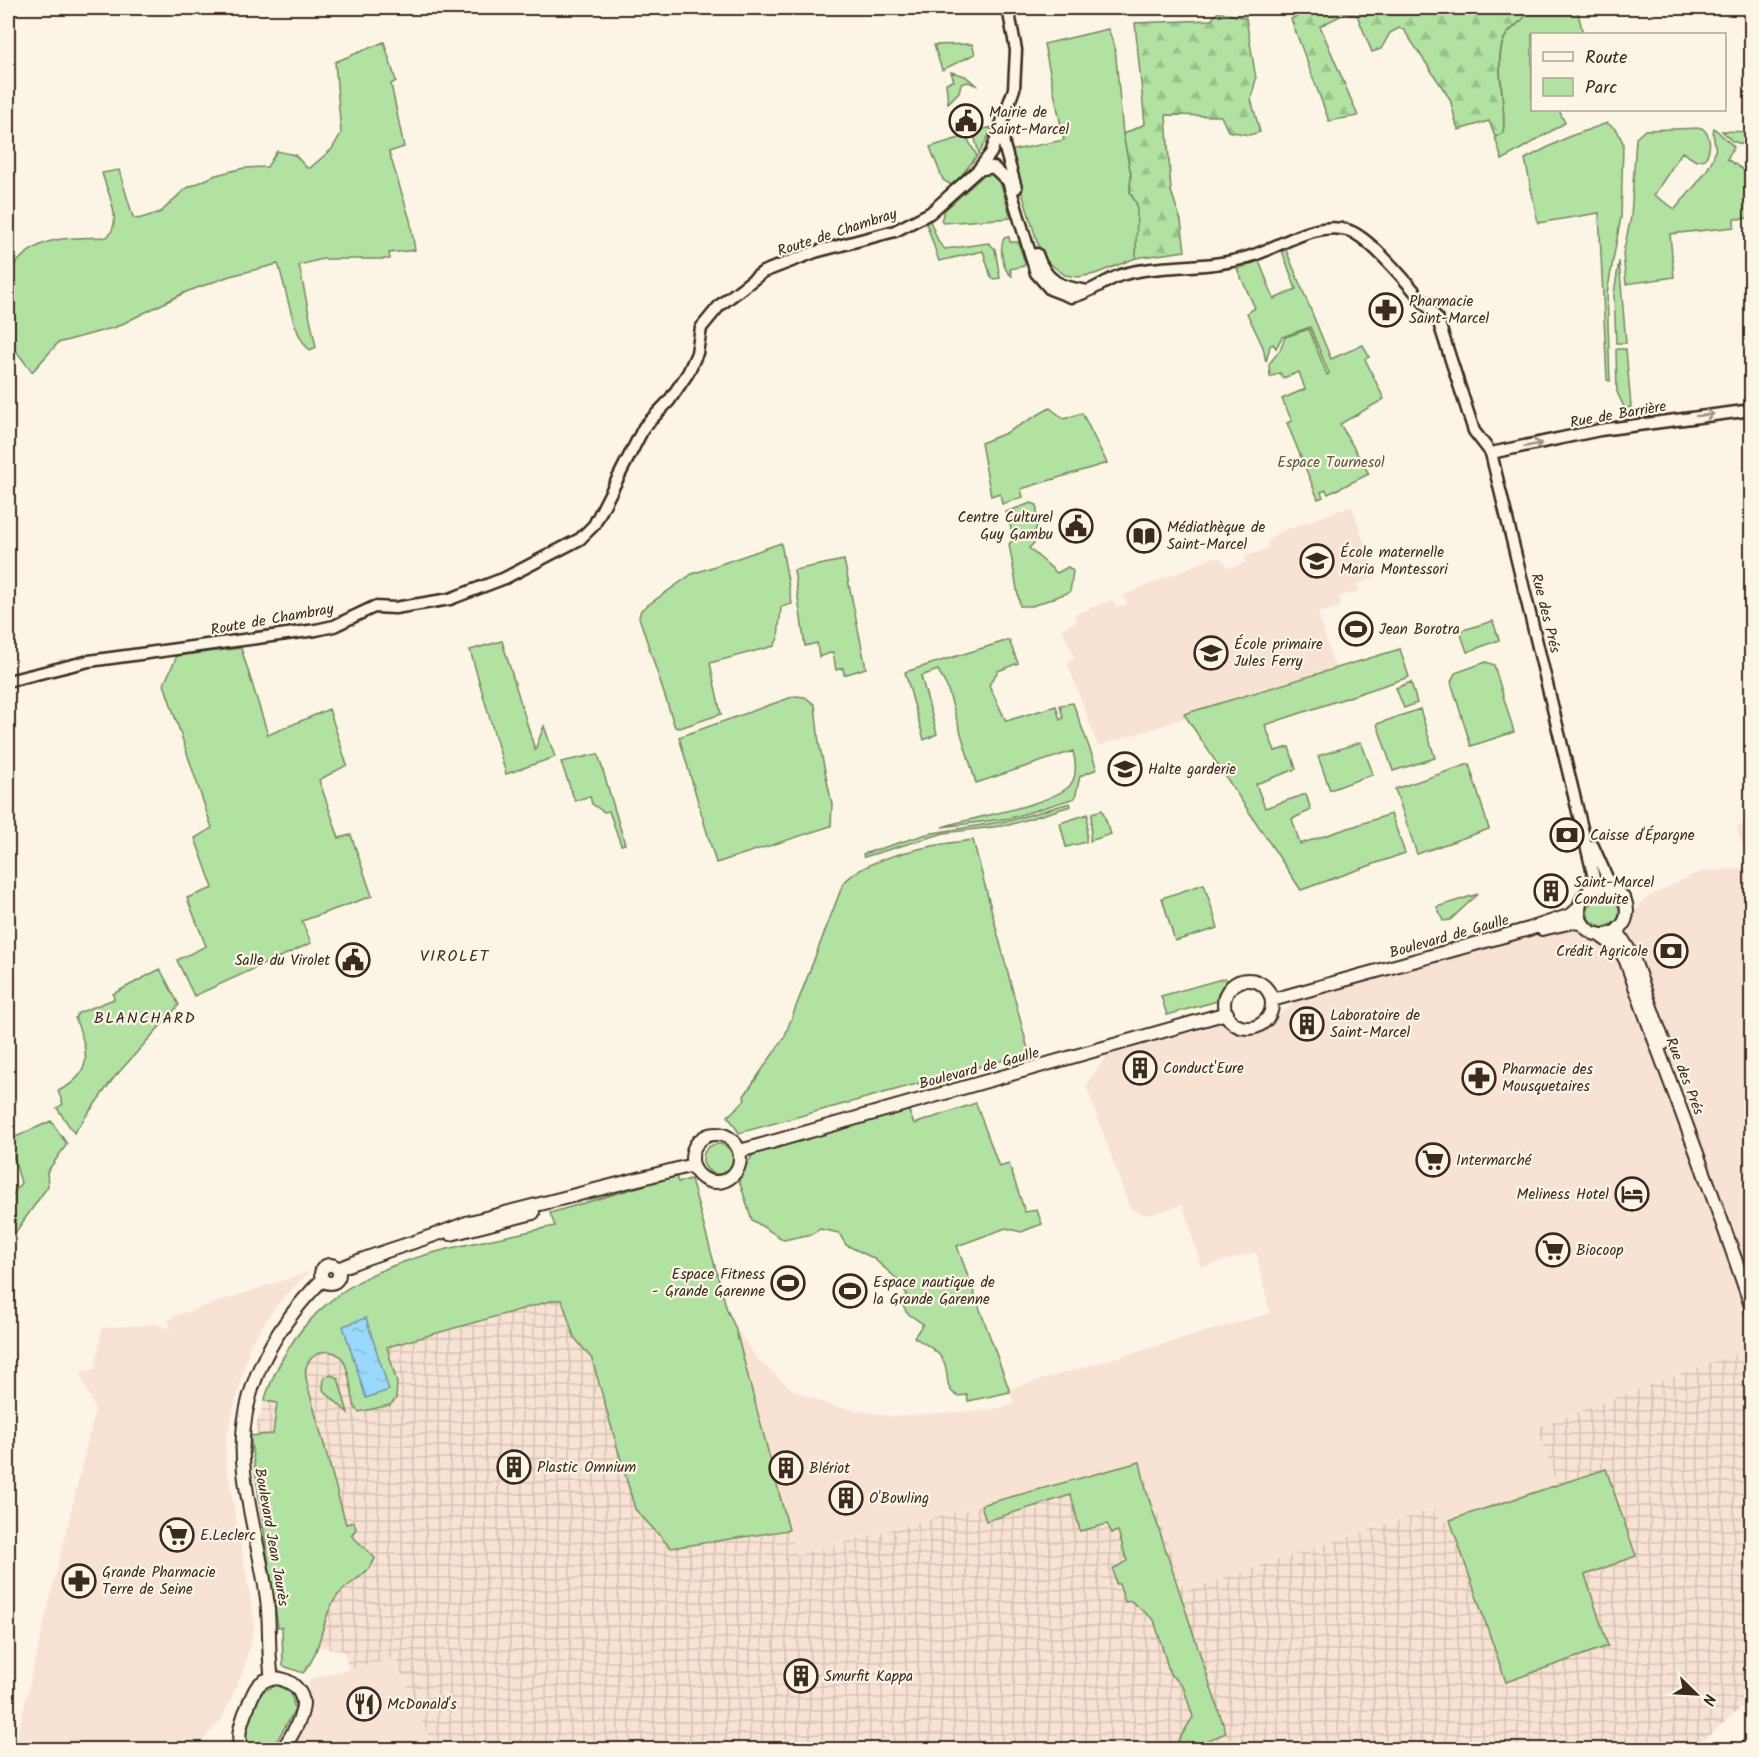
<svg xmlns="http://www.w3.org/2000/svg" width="1759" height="1757" font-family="Kalam,sans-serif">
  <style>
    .built { fill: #f8e2d4 }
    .industrial { fill: url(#industrial-grid) }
    .green { fill: #b1e2a2; stroke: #768660; stroke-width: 1.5 }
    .forest { fill: url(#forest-firs); stroke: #768660; stroke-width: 1.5 }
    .water { fill: url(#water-ripples); stroke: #7493a3; stroke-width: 1.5 }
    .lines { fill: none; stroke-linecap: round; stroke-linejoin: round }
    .minor-casing { stroke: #3b2a1e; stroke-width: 15 }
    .major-casing { stroke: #3b2a1e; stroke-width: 16 }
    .minor { stroke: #fcf5e5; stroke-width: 10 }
    .major { stroke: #fcf5e5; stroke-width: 12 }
    .oneway { stroke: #9c9082 }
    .labels { text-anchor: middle; stroke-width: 4.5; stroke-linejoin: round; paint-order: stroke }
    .poi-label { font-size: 15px; fill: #3b2a1e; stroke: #fcf5e5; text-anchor: start }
    .street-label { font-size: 15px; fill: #3b2a1e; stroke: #fcf5e5 }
    .park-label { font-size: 15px; fill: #58583f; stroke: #fcf5e5 }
    .neighbourhood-label { font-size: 16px; letter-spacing: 1.5px; fill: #3b2a1e; stroke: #fcf5e5 }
  </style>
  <defs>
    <pattern id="industrial-grid" width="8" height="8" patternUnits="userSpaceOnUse" patternTransform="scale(1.5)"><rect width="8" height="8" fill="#f8e2d4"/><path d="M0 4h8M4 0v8" fill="none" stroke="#d6c2b6"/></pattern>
    <pattern id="forest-firs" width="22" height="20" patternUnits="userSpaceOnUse" patternTransform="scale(1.5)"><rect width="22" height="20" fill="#b1e2a2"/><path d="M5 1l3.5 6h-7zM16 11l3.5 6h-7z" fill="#99c28b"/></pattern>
    <pattern id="water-ripples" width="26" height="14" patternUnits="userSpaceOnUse" patternTransform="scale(1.5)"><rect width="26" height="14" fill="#9ad9fb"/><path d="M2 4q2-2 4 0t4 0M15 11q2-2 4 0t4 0" fill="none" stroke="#86bad7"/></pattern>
  </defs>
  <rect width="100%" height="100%" fill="#fcf5e5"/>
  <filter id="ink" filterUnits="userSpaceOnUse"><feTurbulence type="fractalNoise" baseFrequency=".0167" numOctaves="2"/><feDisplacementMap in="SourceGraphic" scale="12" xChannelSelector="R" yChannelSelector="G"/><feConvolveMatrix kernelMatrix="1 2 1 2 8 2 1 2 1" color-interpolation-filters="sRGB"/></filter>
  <g filter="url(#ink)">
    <path class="built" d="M1352,506L1376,577L1357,584L1359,591L1339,597L1341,607L1318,613L1335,668L1184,714L1186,718L1098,746L1067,662L1075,659L1062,628L1077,622L1075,614L1113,600L1116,607L1127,604L1124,595L1215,557L1220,558L1230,568L1246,562L1245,557L1268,548V541L1277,533Z
      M1751,823V847H1743L1736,827Z
      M1751,867V1348L1537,1427L1558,1484L1441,1523L1435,1508L1181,1592L1146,1490L1140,1462L796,1555L735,1327L759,1361L793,1390L831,1406L891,1416L990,1410L1015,1404L1009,1389L1270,1313L1256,1252L1201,1267L1183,1205L1147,1215L1130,1209L1086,1085L1107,1056L1220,1024L1244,1033H1264L1277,1016L1294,1003L1534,932L1578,928L1602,939L1615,938L1626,931L1633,913L1646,898L1699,872Z
      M309,1272L275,1307L250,1345L226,1439V1462L255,1624L244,1669L222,1719L195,1749H14L95,1410L80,1372L95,1369L102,1328L154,1324L171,1329L168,1320L175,1316Z
      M395,1658L434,1749L287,1750L308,1716V1691L310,1679Z"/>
    <path class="industrial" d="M555,1226L574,1337L592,1359L635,1509L671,1547L789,1530L797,1555L1140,1462L1184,1591L1436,1508L1441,1523L1557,1485L1537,1427L1751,1348V1699L1692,1750L434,1749L395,1658L349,1670L344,1651L303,1644L258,1466L256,1427L275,1368L299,1329L334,1297L372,1272L426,1254Z"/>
    <path class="green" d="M1523,8H1577L1583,34H1532V110H1559L1565,123L1502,160L1495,137L1503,132C1508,105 1491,56 1507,34C1512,28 1519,23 1524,17Z
      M1108,29L1115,47L1123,134L1131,174L1130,192L1137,204L1139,227L1136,258L1095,274L1078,277L1065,275L1050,264L1042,257L1009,151L1064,140L1044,44Z
      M384,42L396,81L391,84L404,147L389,152L410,220L415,250L389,253L390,259H323L299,265L316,347L310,350C292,336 286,285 278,264L230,276L186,292L116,327L58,343L32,372L8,340V272C39,233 64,239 107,237C124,222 107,192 102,173L119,170L133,217L138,219L161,212L185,189L216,175L244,168L267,167L277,151L295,155L307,168H310L332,149L341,133L335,62Z
      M972,44L975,54L942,70L934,45Z
      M951,72L965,76L978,86L968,82L961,84L959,92L948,103L946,83L954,81Z
      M1607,123L1617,130L1623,143L1621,217L1607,293L1610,381L1607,380L1599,213L1538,223L1525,159L1568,137Z
      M993,127L979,154L973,131Z
      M1702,128C1712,136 1711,149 1705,159L1696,161L1682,152L1654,195L1675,209C1688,193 1710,173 1715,152C1717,144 1711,137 1714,128L1734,147L1727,159L1751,175V218L1734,219V227L1670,234L1674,277L1626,284L1623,254L1631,217L1636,138L1645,130Z
      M1722,131L1751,132V147L1732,141Z
      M966,136L977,156L953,186L943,180L930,147Z
      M991,173L1001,185L1011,218L943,223L941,221L944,211L985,174Z
      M930,221L939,243L945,249L989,243L995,249L1000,278L993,279L991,277L983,251L939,261L926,222Z
      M1009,237L1010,242H1018L1025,263L1024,266L1010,269L1012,276C1002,270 999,248 1004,238Z
      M1286,250L1331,359L1363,345L1369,357L1365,359L1384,399L1340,424L1369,474L1328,494L1326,490L1321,492L1323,497L1318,499L1287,423L1292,421L1282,399L1305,389L1299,372L1283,378L1280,373L1270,377L1269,364L1280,350L1285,337L1309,329L1327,375L1329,373L1310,327L1282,337L1276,348L1273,344L1270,346L1266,362L1263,347L1247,313L1255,308L1237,269L1259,261L1274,299L1296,289L1282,251Z
      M1619,261L1626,343H1616L1614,294Z
      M1616,349H1626L1631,407L1625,409L1617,392Z
      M1050,408L1064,419L1082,413L1107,463L1021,489L1023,497L1002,504L1000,493L991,496L981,443L1006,433Z
      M1031,503L1037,505V517L1040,518L1032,539L1034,543L1029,548L1057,573L1068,567L1073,571L1070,592L1032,606H1020L1009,544L1014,539L1006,512Z
      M781,543L792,604L781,607L778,638L774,646L710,663L721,714L680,728L675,727L639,617L641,610L692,574Z
      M844,560L866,668L844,675L843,668L836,670L833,652L819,657L817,643L805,646L794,570Z
      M1493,621L1499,640L1467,652L1460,631Z
      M1009,640L1018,663L998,671L989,685L1006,721L1056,706L1060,720L1063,718L1060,705L1073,703L1097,769L1080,776L1075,798L1011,818L942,827C973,817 1041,807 1066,789C1078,781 1076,763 1073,751L976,783L947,687L938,670L921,676L937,734L924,740L905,672Z
      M502,641L535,750L544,726L555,757L506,774L470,650Z
      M241,648L268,735L329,709L347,765L319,780L339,838L351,835L372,896L302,921L311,943L194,996L177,960L206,946L187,898L213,888L195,838L212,828L164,684L177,656Z
      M1400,649L1409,677L1265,725L1275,751L1289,747L1296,769L1256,784L1265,808L1306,794L1311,810L1292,819L1300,844L1391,814L1405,853L1301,890L1184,714Z
      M1486,662L1494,665L1514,732L1471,746L1451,682L1455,673Z
      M1411,682L1417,703L1404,708L1396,688Z
      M795,696L805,697L815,705L819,743L832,804L831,826L716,863L679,737Z
      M1420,709L1435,758L1393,771L1377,724Z
      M1361,742L1373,774L1330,790L1318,756Z
      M598,754L625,844L621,845L609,811L604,812L592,804L590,796L575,801L561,762Z
      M1469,764L1489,829L1417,854L1395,789Z
      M1070,803L1071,806L1009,825L944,833L864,857L863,854L927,834L1012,820Z
      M1102,810L1111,834L1090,841L1092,813Z
      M1088,814L1086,842L1066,847L1060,823Z
      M973,840L1029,1053L739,1133L728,1116L745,1100L744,1096L784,1038L843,884C866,856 936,844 973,840Z
      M1204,884L1218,928L1175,941L1162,898Z
      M1478,894L1450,920L1443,921L1437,907Z
      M1605,895L1617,901L1620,913L1616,922L1602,928L1589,920L1587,910L1595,897Z
      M160,969L179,1005L113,1079L74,1133L57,1108L63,1104L58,1091C95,1074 88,1050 75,1018L78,1013L114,999L113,994Z
      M1225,978L1228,981L1217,1001L1167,1015L1161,996Z
      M976,1103L999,1167L1009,1164L1025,1212L1037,1210L1042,1224L1021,1232L1006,1228L957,1246L1010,1392L968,1401L967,1395L957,1396C943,1387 950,1375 944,1362C939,1351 924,1343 914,1337L923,1324L907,1313L901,1302L907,1294L896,1278L873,1258L846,1245L839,1233L820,1229L812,1234L784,1240L752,1220L738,1177L754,1153L765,1149L908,1109L914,1124Z
      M51,1121L67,1144L47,1172L48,1186L8,1243V1201L21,1183L9,1140Z
      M703 1159a15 15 0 1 1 30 0a15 15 0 1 1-30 0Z
      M676,1176L678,1182L691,1179L727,1310L735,1327L789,1530L671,1548L635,1509L592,1359L574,1337L562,1300H554L387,1347L397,1383L396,1399L390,1405L359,1412L355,1407C351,1394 350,1371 343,1360C333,1345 310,1351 306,1368C304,1374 307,1381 308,1387L346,1524L354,1522L356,1529L351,1535L375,1558C370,1574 349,1582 338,1595C320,1618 323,1651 303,1673L283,1666L282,1627H278L250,1436L273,1434L277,1403L264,1401C312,1260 428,1254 555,1226L550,1213Z
      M331,1375L338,1378L348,1413L323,1390L324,1378Z
      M1140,1462L1146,1490L1226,1733C1207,1740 1192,1750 1173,1749L1193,1717L1183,1686L1170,1674L1154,1620L1131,1601L1125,1602L1119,1584H1116L1113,1569L1127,1561L1118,1531L1112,1533L1107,1524L1080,1531L1071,1495L986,1521L981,1505Z
      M1606,1469L1636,1556L1585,1575L1608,1646L1506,1682L1450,1520Z
      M277,1685L291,1693L295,1710L272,1749H250C240,1734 254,1705 263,1691Z"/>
    <path class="forest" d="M1316,8H1523L1525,17C1519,23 1512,28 1507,34C1490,56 1508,105 1503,133L1495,137L1489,121L1458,130L1450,99L1404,30L1399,28L1390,33L1381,49L1372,52L1357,15L1344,14L1320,26L1358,116L1329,121L1291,19Z
      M1218,12L1246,18L1256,79L1251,99L1260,132L1249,135L1228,131L1221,116L1166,115L1171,191L1181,221L1185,251L1136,258L1137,205L1130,192L1131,174L1123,134L1145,124L1135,23L1211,20Z"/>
    <path class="water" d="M366,1318L389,1390L366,1398L343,1326Z"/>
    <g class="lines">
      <g class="minor-casing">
        <path id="minor" d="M1003,130L1004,145L1016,188
          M978,170L993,167L1008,181L1036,273L1050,289L1071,297C1089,294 1104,281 1121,275C1162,263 1207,270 1248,257C1279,248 1313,221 1347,230C1370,236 1412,289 1429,308L1438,320L1474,431L1491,453L1595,882L1594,889
          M1037,254C1046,282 1061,287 1088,291
          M1491,453L1600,430L1752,410
          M8,681L89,661L316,630L334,626L374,607L395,608L450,599L505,578L580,539L594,525L644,427L669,401L688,373L697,353L701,328L720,305L763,272L815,252L895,231L930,213L978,170L991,153L1014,89L1016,50L1008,8
          M1593,846L1612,889"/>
      </g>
      <g class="major-casing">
        <path id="major" d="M1579 911a24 24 0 1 1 48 0a24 24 0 1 1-48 0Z
          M1620,927L1619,934L1632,955L1664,1043
          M1542,929L1573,922L1580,923
          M1598,934L1620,950L1626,961C1667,1078 1714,1192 1752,1309
          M1224 1004a24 24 0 1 1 48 0a24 24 0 1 1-48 0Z
          M1272,1000L1529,929L1571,915L1579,908
          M692 1158a24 24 0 1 1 48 0a24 24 0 1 1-48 0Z
          M740,1151L1227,1013
          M451,1234L533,1213
          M321 1274a9 9 0 1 1 18 0a9 9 0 1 1-18 0Z
          M338,1269C380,1251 424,1241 466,1223L693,1165
          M272,1679C267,1650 271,1621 266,1592C260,1552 248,1511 244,1471C235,1396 271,1331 322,1280
          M242,1750C236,1737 241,1725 245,1713C249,1705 252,1694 257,1687C271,1669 301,1681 303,1703C303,1718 291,1737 282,1750
          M1744,1750L1752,1743"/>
      </g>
      <use href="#minor" class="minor"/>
      <use href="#major" class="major"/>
    </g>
    <defs><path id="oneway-shaft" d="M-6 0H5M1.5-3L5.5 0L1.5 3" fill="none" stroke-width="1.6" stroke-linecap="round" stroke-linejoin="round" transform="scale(1.5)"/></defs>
    <g class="oneway">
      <use href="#oneway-shaft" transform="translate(1705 415) rotate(-7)"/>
      <use href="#oneway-shaft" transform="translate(1533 445) rotate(-11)"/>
    </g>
  </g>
  <defs>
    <g id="civic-ring" transform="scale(1.725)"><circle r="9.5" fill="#fcf5e5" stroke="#3b2a1e" stroke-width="1.5"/><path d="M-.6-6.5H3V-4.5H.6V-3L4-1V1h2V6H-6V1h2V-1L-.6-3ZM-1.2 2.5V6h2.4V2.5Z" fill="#3b2a1e"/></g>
    <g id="pharmacy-ring" transform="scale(1.725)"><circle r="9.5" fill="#fcf5e5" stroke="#3b2a1e" stroke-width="1.5"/><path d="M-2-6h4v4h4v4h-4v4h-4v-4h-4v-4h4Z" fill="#3b2a1e"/></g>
    <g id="library-ring" transform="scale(1.725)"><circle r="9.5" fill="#fcf5e5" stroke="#3b2a1e" stroke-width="1.5"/><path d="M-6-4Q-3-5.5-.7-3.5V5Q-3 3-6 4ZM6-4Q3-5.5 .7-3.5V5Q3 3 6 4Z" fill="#3b2a1e"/></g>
    <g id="school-ring" transform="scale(1.725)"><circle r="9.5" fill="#fcf5e5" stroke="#3b2a1e" stroke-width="1.5"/><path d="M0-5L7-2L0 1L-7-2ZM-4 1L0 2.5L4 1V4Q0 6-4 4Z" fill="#3b2a1e"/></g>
    <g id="stadium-ring" transform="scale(1.725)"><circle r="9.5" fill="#fcf5e5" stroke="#3b2a1e" stroke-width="1.5"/><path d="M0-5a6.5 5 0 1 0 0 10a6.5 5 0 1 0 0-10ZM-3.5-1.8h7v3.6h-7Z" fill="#3b2a1e"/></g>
    <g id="bank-ring" transform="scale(1.725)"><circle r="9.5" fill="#fcf5e5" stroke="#3b2a1e" stroke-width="1.5"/><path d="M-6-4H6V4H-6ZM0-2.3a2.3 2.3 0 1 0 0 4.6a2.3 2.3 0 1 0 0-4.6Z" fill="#3b2a1e"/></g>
    <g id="building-ring" transform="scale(1.725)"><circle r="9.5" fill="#fcf5e5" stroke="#3b2a1e" stroke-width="1.5"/><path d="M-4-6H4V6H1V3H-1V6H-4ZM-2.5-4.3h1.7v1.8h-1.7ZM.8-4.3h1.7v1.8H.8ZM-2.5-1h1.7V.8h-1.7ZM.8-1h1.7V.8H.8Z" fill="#3b2a1e"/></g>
    <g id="supermarket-ring" transform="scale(1.725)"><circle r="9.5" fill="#fcf5e5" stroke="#3b2a1e" stroke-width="1.5"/><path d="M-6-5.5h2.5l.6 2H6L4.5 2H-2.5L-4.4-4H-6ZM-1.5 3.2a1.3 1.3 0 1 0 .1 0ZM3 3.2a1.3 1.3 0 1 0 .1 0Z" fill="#3b2a1e"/></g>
    <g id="hotel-ring" transform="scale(1.725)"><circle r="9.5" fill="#fcf5e5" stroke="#3b2a1e" stroke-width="1.5"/><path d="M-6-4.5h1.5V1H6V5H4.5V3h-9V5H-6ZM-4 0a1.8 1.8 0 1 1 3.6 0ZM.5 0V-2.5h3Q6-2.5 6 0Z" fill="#3b2a1e"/></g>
    <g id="restaurant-ring" transform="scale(1.725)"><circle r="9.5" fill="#fcf5e5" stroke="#3b2a1e" stroke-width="1.5"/><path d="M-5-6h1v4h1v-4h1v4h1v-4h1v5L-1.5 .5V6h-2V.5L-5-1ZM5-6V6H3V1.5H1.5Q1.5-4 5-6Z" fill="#3b2a1e"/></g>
  </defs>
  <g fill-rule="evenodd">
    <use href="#civic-ring" x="966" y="121"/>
    <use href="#pharmacy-ring" x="1386" y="310"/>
    <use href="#civic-ring" x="1076" y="526"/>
    <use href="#library-ring" x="1144" y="536"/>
    <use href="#school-ring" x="1317" y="561"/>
    <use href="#stadium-ring" x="1356" y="629"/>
    <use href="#school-ring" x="1211" y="653"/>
    <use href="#school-ring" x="1125" y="769"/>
    <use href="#bank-ring" x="1567" y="835"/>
    <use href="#building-ring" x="1551" y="891"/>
    <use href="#bank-ring" x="1671" y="951"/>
    <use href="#civic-ring" x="353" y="960"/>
    <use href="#building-ring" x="1307" y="1024"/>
    <use href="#building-ring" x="1140" y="1068"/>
    <use href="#pharmacy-ring" x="1479" y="1078"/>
    <use href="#supermarket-ring" x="1433" y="1160"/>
    <use href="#hotel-ring" x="1632" y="1194"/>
    <use href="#supermarket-ring" x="1553" y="1250"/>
    <use href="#stadium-ring" x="788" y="1283"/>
    <use href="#stadium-ring" x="850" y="1291"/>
    <use href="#building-ring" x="514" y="1467"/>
    <use href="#building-ring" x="786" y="1468"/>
    <use href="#building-ring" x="846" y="1498"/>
    <use href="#supermarket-ring" x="177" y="1535"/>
    <use href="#pharmacy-ring" x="79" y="1581"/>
    <use href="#building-ring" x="801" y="1676"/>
    <use href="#restaurant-ring" x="364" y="1704"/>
  </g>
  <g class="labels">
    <g class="poi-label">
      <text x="989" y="117">Mairie de<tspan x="989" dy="17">Saint-Marcel</tspan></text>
      <text x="1409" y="306">Pharmacie<tspan x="1409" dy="17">Saint-Marcel</tspan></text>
      <text x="1053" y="522" text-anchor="end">Centre Culturel<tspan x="1053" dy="17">Guy Gambu</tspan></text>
      <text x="1167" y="532">Médiathèque de<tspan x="1167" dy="17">Saint-Marcel</tspan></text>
      <text x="1340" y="557">École maternelle<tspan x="1340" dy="17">Maria Montessori</tspan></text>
      <text x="1379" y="634">Jean Borotra</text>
      <text x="1234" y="649">École primaire<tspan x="1234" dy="17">Jules Ferry</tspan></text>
      <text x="1148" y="774">Halte garderie</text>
      <text x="1590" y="840">Caisse d'Épargne</text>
      <text x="1574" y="887">Saint-Marcel<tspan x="1574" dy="17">Conduite</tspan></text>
      <text x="1648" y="956" text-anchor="end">Crédit Agricole</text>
      <text x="330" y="965" text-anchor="end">Salle du Virolet</text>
      <text x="1330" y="1020">Laboratoire de<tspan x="1330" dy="17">Saint-Marcel</tspan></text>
      <text x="1163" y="1073">Conduct'Eure</text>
      <text x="1502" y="1074">Pharmacie des<tspan x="1502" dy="17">Mousquetaires</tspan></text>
      <text x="1456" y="1165">Intermarché</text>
      <text x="1609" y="1199" text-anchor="end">Meliness Hotel</text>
      <text x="1576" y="1255">Biocoop</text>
      <text x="765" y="1279" text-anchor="end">Espace Fitness<tspan x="765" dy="17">- Grande Garenne</tspan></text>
      <text x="873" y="1287">Espace nautique de<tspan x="873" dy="17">la Grande Garenne</tspan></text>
      <text x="537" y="1472">Plastic Omnium</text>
      <text x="809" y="1473">Blériot</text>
      <text x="869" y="1503">O'Bowling</text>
      <text x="200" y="1540">E.Leclerc</text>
      <text x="102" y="1577">Grande Pharmacie<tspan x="102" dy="17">Terre de Seine</tspan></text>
      <text x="824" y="1681">Smurfit Kappa</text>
      <text x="387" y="1709">McDonald's</text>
    </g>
    <g class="street-label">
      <text transform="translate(837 232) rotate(-18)" y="5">Route de Chambray</text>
      <text transform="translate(1618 414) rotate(-10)" y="5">Rue de Barrière</text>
      <text transform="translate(1546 613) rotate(76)" y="5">Rue des Prés</text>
      <text transform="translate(272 619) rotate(-10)" y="5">Route de Chambray</text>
      <text transform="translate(1449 936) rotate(-16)" y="5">Boulevard de Gaulle</text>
      <text transform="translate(979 1068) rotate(-15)" y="5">Boulevard de Gaulle</text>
      <text transform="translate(1685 1076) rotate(69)" y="5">Rue des Prés</text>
      <text transform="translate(272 1537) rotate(80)" y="5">Boulevard Jean Jaurès</text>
    </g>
    <g class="park-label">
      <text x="1331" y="467">Espace Tournesol</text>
    </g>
    <g class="neighbourhood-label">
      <text x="455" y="961">VIROLET</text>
      <text x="145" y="1023">BLANCHARD</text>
    </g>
  </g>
  <rect width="1759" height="1757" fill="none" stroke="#fcf5e5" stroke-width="30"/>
  <rect x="15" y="15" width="1729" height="1727" fill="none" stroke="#3b2a1e" stroke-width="2" filter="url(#ink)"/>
  <rect x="1531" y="33" width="195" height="78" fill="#fcf5e5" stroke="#afa495" stroke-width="1.5"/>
  <rect x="1543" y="52" width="30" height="9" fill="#fcf5e5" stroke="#afa495" stroke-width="1.5"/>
  <text x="1585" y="63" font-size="18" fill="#3b2a1e">Route</text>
  <rect x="1543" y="78" width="30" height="18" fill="#b1e2a2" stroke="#afa495" stroke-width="1.5"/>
  <text x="1585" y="93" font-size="18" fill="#3b2a1e">Parc</text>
  <g transform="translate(1696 1694) rotate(114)" stroke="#fcf5e5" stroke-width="4.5" paint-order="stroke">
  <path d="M0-4.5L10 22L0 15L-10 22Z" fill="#3b2a1e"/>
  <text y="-9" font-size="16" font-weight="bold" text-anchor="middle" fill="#3b2a1e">N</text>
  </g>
</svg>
